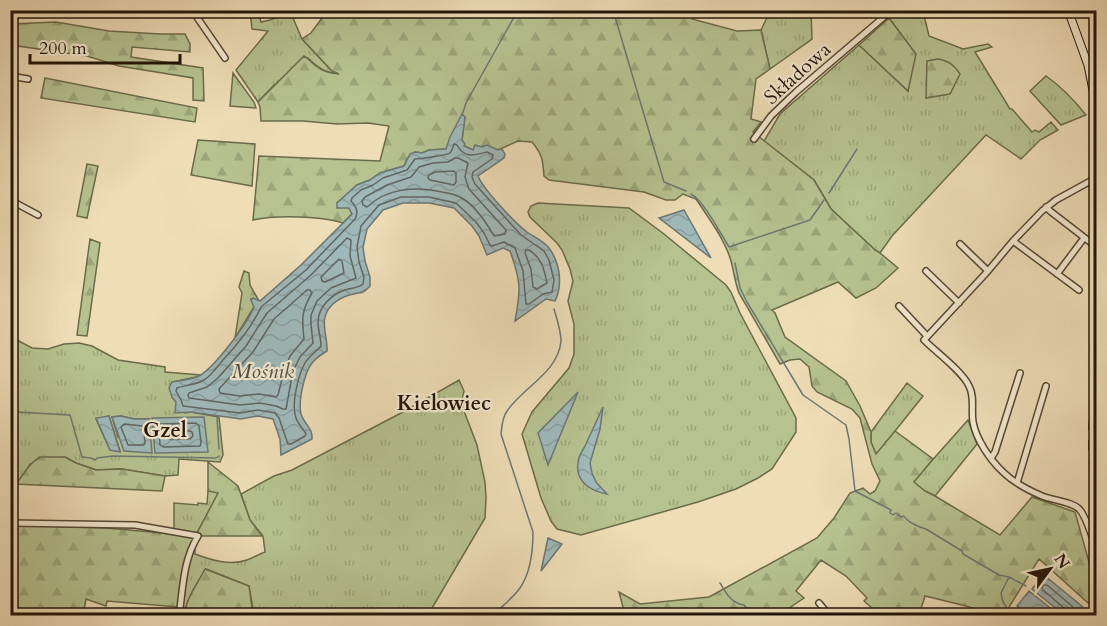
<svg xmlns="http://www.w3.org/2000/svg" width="1107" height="626" font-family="Cardo,serif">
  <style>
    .grass { fill: url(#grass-tufts); stroke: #6b6b4c; stroke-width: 1.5; fill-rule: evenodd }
    .forest { fill: url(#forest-firs); stroke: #6b6b4c; stroke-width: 1.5 }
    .water { fill: url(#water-waves); stroke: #6c7773; stroke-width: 1.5 }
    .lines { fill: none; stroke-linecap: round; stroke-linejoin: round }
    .shore { stroke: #606662; stroke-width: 1.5 }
    .stream { stroke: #6c7773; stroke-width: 1.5 }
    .street-casing { stroke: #544634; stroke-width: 8 }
    .secondary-casing { stroke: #201409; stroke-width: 9 }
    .street { stroke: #f4e9d0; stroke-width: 5 }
    .secondary { stroke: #f4e9d0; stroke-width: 7 }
    .rail { stroke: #201409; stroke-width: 1.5; stroke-dasharray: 10 10; stroke-linecap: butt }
    .labels { text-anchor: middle; stroke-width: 4.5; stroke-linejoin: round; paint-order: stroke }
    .street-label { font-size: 20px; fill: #201409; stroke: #f4e9d0 }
    .water-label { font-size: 21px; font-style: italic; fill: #4c4e47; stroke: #f4e9d0 }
    .neighbourhood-label { font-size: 21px; font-weight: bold; fill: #201409; stroke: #f4e9d0 }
  </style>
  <defs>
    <pattern id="grass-tufts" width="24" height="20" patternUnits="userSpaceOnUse" patternTransform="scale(1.5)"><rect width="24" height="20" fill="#b6c290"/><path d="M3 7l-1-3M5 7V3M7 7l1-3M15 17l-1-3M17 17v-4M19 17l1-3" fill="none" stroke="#9ca67b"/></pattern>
    <pattern id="forest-firs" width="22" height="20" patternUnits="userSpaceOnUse" patternTransform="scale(1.5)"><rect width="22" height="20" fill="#b6c290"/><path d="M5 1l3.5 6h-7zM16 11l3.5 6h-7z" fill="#9ca67b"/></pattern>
    <pattern id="water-waves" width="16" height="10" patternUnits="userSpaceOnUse" patternTransform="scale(1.5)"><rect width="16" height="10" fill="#9fb9ba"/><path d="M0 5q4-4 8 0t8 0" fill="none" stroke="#899e9f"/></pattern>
  </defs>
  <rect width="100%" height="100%" fill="#eeddb7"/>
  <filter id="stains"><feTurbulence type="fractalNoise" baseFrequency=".00333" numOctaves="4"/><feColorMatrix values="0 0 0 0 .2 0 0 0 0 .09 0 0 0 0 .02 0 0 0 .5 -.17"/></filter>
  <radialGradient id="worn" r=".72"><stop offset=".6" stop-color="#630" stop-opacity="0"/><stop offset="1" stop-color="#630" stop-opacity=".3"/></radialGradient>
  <path class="grass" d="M904,10L923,11L929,36L963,49L988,44L992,47L975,52L1010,109H1012L1032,132L1035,130L1039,132L1051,122L1058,130L1040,140L1021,159L986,135L892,236L880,253L875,250L831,209L814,180L764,141L780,114L859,45L908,91L915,54L889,18Z
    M250,11H262L260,18L261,22L270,20L286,14V11H290L302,39L332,71L346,76C328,73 321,71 308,58L273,86L258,102L236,70L268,31L252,29Z
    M770,11H811L812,39L770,69L761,30Z
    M233,73L254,102L256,108L230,106Z
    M1046,76C1062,87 1074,100 1086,115L1061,125L1030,91Z
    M538,203L629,208L664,234L726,285L731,292L740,313L796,418V432L772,469L758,478L736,489L698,502L581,535L557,529L551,521L541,498L522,434L532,412L569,368L574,354V324L568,301L573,281L570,269L562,250L557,243L530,217L528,212L531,206Z
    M11,340H17L32,348L48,349L64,344L79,343L92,346L118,360L165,367V372L201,375L196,377L172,382V397L185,413L191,412L219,417L223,455L220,462L179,459L178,475L165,476L122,469L96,470L76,463L65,457L30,464L24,475L11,488ZM109,416L120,451L110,450L96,419ZM121,416L134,419H148L118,437L112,417Z
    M459,380L464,391L462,400L464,411L477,445L485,482L486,497L485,518L428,615H254L249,586L206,569L188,601L185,610L178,607C180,581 182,562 194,538L201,536L195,546V554C211,560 230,566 247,560C253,558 259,554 265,552L263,536L250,520L241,494L274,476L292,470L403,412Z
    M907,383L923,396L876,455L871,442V432Z
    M968,420L977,444L935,496L925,491L913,482Z
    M208,491L219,492L197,533L174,529V503L198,505V503L207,504Z"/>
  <path class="forest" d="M693,10L692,19L737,31L761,30L770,69L756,79L751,119L761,122L753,132L814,180L831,209L875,250L880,253L898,268L876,288L856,298L838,282L772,310L775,313L785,337L846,381L860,406L871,432V442L876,454L895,431L933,459L914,482L925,491L935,496L1000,535L1032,497L1075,512L1096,587V610L1039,559L1009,607L1008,615H994L966,606L925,596L919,615H880L864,601L867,598L846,576L821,560L796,591L804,598L779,615L669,616L665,613L660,615H625L619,592L640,604L709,597L817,538L834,518L850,493L863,488L870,494L875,491L880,481L872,464L860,418L852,409L817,392L812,386L809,367L800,359L790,360L780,364L739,293C735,283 734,272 731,261C725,240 708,217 696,199L683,194L675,200H666L644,192L549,180L544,176C543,160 542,154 532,142L518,141L498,150C488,146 483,144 473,150L464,146L462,140L465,117L446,149L429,150L422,153L415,152L407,159L404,166L380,173L370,180L357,185L337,203L349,208L352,214L343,223C322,216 275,215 253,220L259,156L380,161L389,126L368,123L337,124L303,121H261L260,107L258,102L304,56C309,59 311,62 316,66C323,72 330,73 339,74L332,71L302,39L311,33L327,11Z
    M889,18L916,54L908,91L859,45Z
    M56,22L109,31L160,34H185L190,44V52L132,47L131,57L203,68L204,101L193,100V78L119,66L87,56L11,45V24Z
    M938,59C949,61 954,65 960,74L950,94L926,98L927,61Z
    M45,78L197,108L195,122L41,98Z
    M198,140L255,144L252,186L191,175Z
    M87,164L98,166L87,218L77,216Z
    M90,239L100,243L87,336L77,335Z
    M244,271L249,273L250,285L259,301L253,299H251L254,307L235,338L242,293L239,287Z
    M40,457H65L76,463L96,470L122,469L165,476L162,491L16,484C25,473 27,465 40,457Z
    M208,462L238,486L250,520L262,536H201L197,533L218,493L208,491Z
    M10,525L106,528L174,534L194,538C182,562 180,581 178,607L107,601L106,606L86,599L83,615H11Z
    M205,569L249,586L253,615H185C185,599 198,583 205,569Z"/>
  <path class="water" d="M462,114L465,117L462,140L465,144L464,146L473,150L475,145L482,147L487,145L498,150L502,149L505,154L504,158L478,176C483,189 515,223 527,232C534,237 544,241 549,248C560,263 563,285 555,301L546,299L515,321C521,290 521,281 510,251L503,248L487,255L479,236L472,226L454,208L429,203H403L383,210L367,229L363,247L365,261L370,277V286C368,288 366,291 363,292C362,293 355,293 354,294C342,296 328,304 325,317C322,327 328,340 327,351C322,354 316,358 312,363C304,373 298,402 301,414C304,424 313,428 312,439L281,455L280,439L273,419L258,416L241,419L191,412L175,413L176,402L172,397L169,388L172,382C181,380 192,380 199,376C214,368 248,323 254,307L251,300L253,298L260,301L301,265L352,214L349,208H337V203L357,185L370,180L380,173L404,166L410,154L415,152L422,153L429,150L446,149L450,137Z
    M684,210L711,258L659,218Z
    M578,392L548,465L538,433Z
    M603,407L600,429L590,463L592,473L596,482L607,494C591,491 575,482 578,463C578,458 582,451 585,446C591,433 597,420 603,407Z
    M109,416L120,452L110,450L96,418Z
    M121,416L134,419H149L152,453L124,451L112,417Z
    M204,417L208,452L155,453L152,418Z
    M548,538L562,544L541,571Z
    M1044,575L1083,607L1076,615H1064L1032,589Z
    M1029,591L1059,615H1028L1017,606Z"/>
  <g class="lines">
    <path class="shore" d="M454,144L457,145C464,159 475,155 487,152L493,155L492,159L473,172L472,177L475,184L521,235L544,251L549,260L554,280L552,292L543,294L529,304H526L523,271L515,248L504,242L492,246L490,245L484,233L476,222L456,203L429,197H401L379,205L361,226L357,247L359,262L364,277L363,284C358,288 352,288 345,290C332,294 318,307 318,322C318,330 321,338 321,346C316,352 309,356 305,363C298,375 291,405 296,418C298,424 303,428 306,434L305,436L291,444H288L279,418L275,413L258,410L240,413L183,406L181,400L176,391L177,388C185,385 196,385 204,380C211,376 217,367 223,360C238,344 252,327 261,307L306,270L355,219C359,212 356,206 351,201L352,198L361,190L373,185L383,178L407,170L415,159C419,159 448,155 450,153C452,151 453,147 454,144Z
      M455,158H458L468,163L465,177L469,189L506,230L505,234L494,236C486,222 474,204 460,197C455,194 448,193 442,192C416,186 387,188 367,207L363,205L362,201L365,197L387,185L411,177L419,167L433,163L448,162Z
      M454,171L456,173V182L454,185L430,180L428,178L429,175L435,172Z
      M347,238L351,240L350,256L356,278L331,288L317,301L311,315V324L313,343L300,357L293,371L286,409H283L276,406L260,403L240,405L189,398L188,395L189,393L207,387L218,378L246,346L267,313L311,275Z
      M526,250H529C542,258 544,269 547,283L537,289L533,287L531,269L525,253Z
      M339,259L342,261L344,273L325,282L322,281L321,277Z
      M307,290H310L312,293C301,311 302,319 304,339L290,356L284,371L278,395L276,397L259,394L240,396L220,393L219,389L253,352L274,319Z
      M196,423L199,426L201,443L200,446L163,447L160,445L159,426L160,424Z
      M125,424L143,426L145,443L144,445H128L121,427L123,425Z
      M168,431H190L192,432L193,436L190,439H169L167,437Z
      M1043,585H1047L1072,606L1073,609L1071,612L1067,613L1064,608L1043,590L1042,588Z"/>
    <path class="stream" d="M613,10L664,182L686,191
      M462,115L466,103L518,10
      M829,193L857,149
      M691,194C703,200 721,234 729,247L810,220L824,200
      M735,263L740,288L747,302L803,395L846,425L849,439L855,491L891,510L890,513L893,515L896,513L901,517L904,516C907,522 919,527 926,529L962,551L963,554L999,575L1009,577L1026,586
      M10,402C15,404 13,409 16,412L70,415L82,457L91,458L95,460L97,458L113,456L216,458L219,456
      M217,417L219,449
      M1009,577L1001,593L1003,602L1012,616
      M720,583C727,594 731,603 744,605L753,616
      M492,616C501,607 513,598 520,588C531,572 533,550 533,532L501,434C502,426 502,418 507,411C523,387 558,373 561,341C561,331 557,319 554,309"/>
    <g class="street-casing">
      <path id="street" d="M192,10L225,58
        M10,76L28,79
        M754,139L771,116L796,92L892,10
        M1096,178L1056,200L1042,211L1013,241L988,271L924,340C936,352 962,371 969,386C975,397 971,410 973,422C976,439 990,460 1003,472C1014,483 1028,490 1042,496C1052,500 1074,502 1080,510C1086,517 1093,539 1096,548
        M10,200L38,215
        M1046,207L1050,211L1094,245
        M1013,241L1079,290
        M960,244L988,271
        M926,271L959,303
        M1057,274L1084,238
        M899,306L927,336
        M991,458L995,452L1020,373
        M1017,483L1046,386
        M10,523L135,525L198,536C183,560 183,588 179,616
        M819,603L830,616
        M570,612L571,616"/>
    </g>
    <g class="secondary-casing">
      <path id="secondary" d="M1068,10L1088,65L1096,105"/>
    </g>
    <use href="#street" class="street"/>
    <use href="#secondary" class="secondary"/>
    <path class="rail" d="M1096,361C1089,391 1089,419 1089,449C1090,471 1090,493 1096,514"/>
  </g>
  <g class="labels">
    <g class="street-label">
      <text transform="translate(797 73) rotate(-42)" y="7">Składowa</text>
    </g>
    <g class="water-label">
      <text x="263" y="378">Mośnik</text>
    </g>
    <g class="neighbourhood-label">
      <text x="444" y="410">Kielowiec</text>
      <text x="165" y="437">Gzel</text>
    </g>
  </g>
  <rect width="1107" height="626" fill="none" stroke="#eeddb7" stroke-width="36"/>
  <rect x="12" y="12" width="1083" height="602" fill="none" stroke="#201409" stroke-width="3"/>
  <rect x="18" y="18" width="1071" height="590" fill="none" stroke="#201409" stroke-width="1.5"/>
  <g transform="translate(1050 569) rotate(57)" stroke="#f4e9d0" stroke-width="4.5" paint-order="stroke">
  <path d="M0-4.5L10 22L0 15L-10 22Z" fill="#201409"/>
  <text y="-9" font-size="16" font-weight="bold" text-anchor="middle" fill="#201409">N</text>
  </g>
  <path d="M30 54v9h150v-9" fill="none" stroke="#201409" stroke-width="3"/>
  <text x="39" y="54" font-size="18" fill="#201409" stroke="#f4e9d0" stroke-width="4.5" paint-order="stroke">200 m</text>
  <rect width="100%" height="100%" filter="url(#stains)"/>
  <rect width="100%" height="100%" fill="url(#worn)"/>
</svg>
